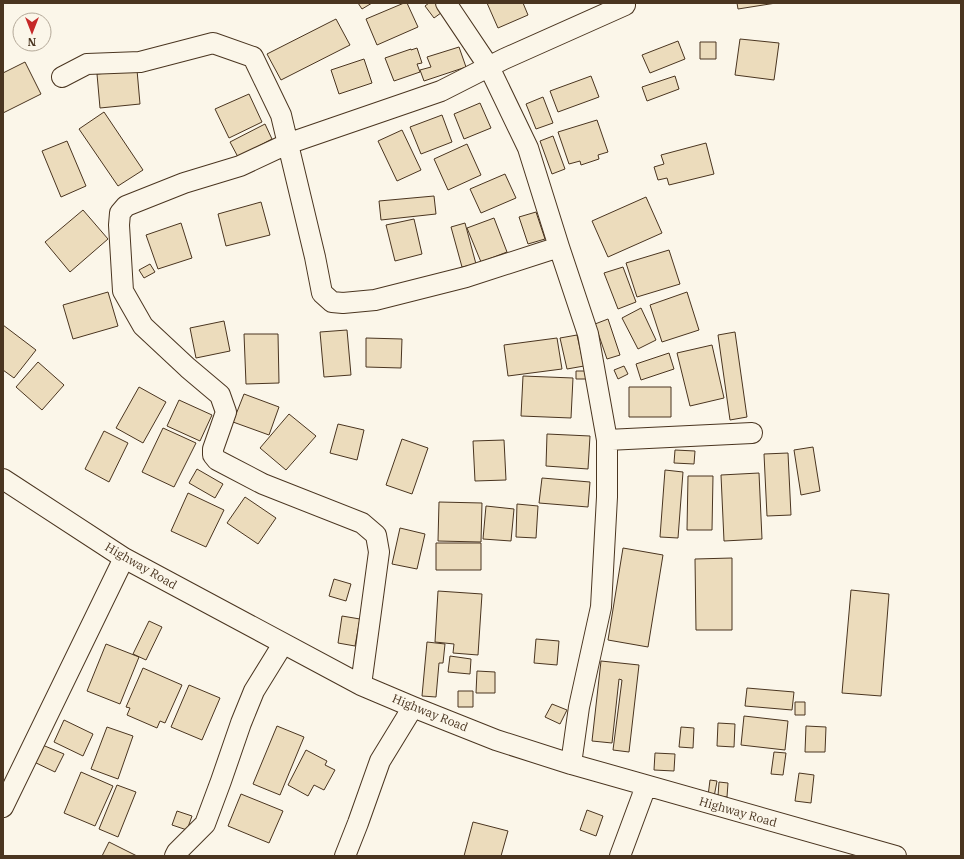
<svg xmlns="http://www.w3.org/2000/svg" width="964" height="859" font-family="'IBM Plex Serif',serif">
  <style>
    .building { fill: #ecdcbc; stroke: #4a3520 }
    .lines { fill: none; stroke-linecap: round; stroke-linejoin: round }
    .minor-casing { stroke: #4a3520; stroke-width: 22 }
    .minor { stroke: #fbf6e9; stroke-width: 20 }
    .labels { text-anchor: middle; stroke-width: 3; stroke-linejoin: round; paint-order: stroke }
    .street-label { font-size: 12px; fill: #4a3520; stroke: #fbf6e9 }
  </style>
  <rect width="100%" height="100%" fill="#fbf6e9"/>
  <path class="building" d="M358,3H372L362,9Z
    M404,3H407L418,27L377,45L366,19Z
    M429,3H439L445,10L434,18L425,6Z
    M487,3H523L528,15L498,28Z
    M737,3H776L738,9Z
    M336,19L350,45L281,80L267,54Z
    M740,39L779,43L774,80L735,75Z
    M678,41L685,59L650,73L642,55Z
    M700,42H716V59H700Z
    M459,47L466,67L424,81L420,70L431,67L427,57Z
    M417,48L422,63L417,64L420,72L394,81L385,58L411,49V50Z
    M364,59L372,83L339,94L331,70Z
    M25,62L41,94L3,113V73Z
    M137,70L140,104L100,108L97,74Z
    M591,76L599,97L558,112L550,91Z
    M675,76L679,89L647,101L642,87Z
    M249,94L262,122L229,138L215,109Z
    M543,97L553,123L536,129L526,104Z
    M480,103L491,128L464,139L454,114Z
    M104,112L143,170L118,186L79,129Z
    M442,115L452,142L421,154L410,127Z
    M597,120L608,152L598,155L599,159L581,165L580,161L569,164L558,132Z
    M265,124L272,139L238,157L230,142Z
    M402,130L421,170L397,181L378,141Z
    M553,136L565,169L552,174L540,141Z
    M67,141L86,186L61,197L42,151Z
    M706,143L714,174L669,185L667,178L658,180L654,167L664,164L661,155Z
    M467,144L481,175L448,190L434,159Z
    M505,174L516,198L481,213L470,189Z
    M434,196L436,214L381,220L379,201Z
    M646,197L662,233L608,257L592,221Z
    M261,202L270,235L226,246L218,214Z
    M83,210L108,239L70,272L45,242Z
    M536,212L545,239L528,244L519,217Z
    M494,218L507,252L481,262L467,228Z
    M414,219L422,254L395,261L386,225Z
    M181,223L192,258L158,269L146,235Z
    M465,223L476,264L462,267L451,227Z
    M669,250L680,284L637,297L626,263Z
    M150,264L155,272L144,278L139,270Z
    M623,267L636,302L618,309L604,273Z
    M108,292L118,326L73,339L63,305Z
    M687,292L699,330L662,342L650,305Z
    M641,308L656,340L638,349L622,318Z
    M608,319L620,355L607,359L595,324Z
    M224,321L230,351L196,358L190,328Z
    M3,325L36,350L14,378L3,370Z
    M347,330L351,375L324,377L320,332Z
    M735,332L747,417L730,420L718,335Z
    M244,334H278L279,383L246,384Z
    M577,335L584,366L567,369L560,338Z
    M366,338L402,339L401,368L366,367Z
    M557,338L562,369L508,376L504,345Z
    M712,345L724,398L690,406L677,353Z
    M669,353L674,369L641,380L636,364Z
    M38,362L64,385L42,410L16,387Z
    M624,366L628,374L618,379L614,370Z
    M576,371H589V379H576Z
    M523,376L573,378L571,418L521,416Z
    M139,387L166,402L143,443L116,428Z
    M629,387H671V417H629Z
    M244,394L279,407L269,435L233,422Z
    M179,400L212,415L200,441L167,426Z
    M289,414L316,436L286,470L260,448Z
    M338,424L364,430L357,460L330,453Z
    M163,428L196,443L174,487L142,472Z
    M104,431L128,443L109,482L85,469Z
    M547,434L590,436L588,469L546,466Z
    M402,439L428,448L412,494L386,485Z
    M504,440L506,480L475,481L473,441Z
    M813,447L820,491L801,495L794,450Z
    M675,450L695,451L694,464L674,463Z
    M788,453L791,515L767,516L764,454Z
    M197,469L223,484L215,498L189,483Z
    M665,470L683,472L678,538L660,537Z
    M759,473L762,539L724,541L721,475Z
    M688,476H713L712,530H687Z
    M542,478L590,482L588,507L539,503Z
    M188,493L224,510L206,547L171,531Z
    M245,497L276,518L258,544L227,523Z
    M439,502L482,503L481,542L438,541Z
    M517,504L538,506L536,538L516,537Z
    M486,506L514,509L511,541L483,539Z
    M400,528L425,534L417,569L392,564Z
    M436,543H481V570H436Z
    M623,548L663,555L648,647L608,640Z
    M732,558V630H696L695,559Z
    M334,579L351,584L346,601L329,596Z
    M851,590L889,594L881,696L842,693Z
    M438,591L482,594L478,655L453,653L454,644L435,642Z
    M342,616L360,619L355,646L338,643Z
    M149,621L162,627L146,660L133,654Z
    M536,639L559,641L557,665L534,663Z
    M427,642L445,644L443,663H439L436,697L422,696Z
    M106,644L139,657L120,704L87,691Z
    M450,656L471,659L470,674L448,672Z
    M601,661L639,665L629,752L613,750L622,680L619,679L612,743L592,741Z
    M143,668L182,685L165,723L160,721L157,728L127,715L130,708L126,707Z
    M477,671L495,672V693H476Z
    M189,685L220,698L202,740L171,727Z
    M747,688L794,692L792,710L745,706Z
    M458,691H473V707H458Z
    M795,702H805V715H795Z
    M552,704L567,710L560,724L545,717Z
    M744,716L788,721L785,750L741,745Z
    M64,720L93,734L83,756L54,742Z
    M718,723L735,724L734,747L717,746Z
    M277,726L304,737L280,795L253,784Z
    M806,726L826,727L825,752H805Z
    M107,727L133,736L118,779L91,769Z
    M681,727L694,728L693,748L679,747Z
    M40,744L64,754L55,772L32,761Z
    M306,750L327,761L325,765L335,770L324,790L314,785L308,796L288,785Z
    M774,752L786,753L783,775L771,774Z
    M655,753L675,754L674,771L654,770Z
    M81,772L113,786L95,826L64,813Z
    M799,773L814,775L811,803L795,801Z
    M710,780L717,781L714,797L708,796Z
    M719,782L728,783L727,797L718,796Z
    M117,785L136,792L118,837L99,829Z
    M241,794L283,811L269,843L228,826Z
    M587,810L603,816L596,836L580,830Z
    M177,811L192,816L187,830L172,825Z
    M473,822L508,831L501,856H464Z
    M109,842L137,856H102Z"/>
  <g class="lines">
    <g class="minor-casing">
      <path id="minor" d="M446,3L489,67L528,148L559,247L588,334L607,440V497L601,607L579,707L571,764
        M62,77L87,64L140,62L213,43L253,57L281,115L315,257L322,293L332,302L343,303L375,300L466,277L559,247
        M607,440L752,433
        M3,479L124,558L361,685L413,707L496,740L571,764L896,856
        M361,685L379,552L376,535L362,523L263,484L217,460L213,455V449L226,412L220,395L188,368L143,326L123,291L119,225L120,213L126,206L184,183L240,166L287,144L441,91L504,59L625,5
        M3,807L124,558
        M175,856L177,852L205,824L221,781L241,723L254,691L283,644
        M345,856L358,823L380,761L413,707
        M620,856L646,786"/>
    </g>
    <use href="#minor" class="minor"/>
  </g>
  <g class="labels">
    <g class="street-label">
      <text transform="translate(141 566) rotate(30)" y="4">Highway Road</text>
      <text transform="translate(430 713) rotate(22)" y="4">Highway Road</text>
      <text transform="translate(738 812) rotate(16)" y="4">Highway Road</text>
    </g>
  </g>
  <rect width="964" height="859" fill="none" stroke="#4a3520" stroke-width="8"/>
  <g transform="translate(32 32) rotate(180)"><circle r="19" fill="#fbf6e9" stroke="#b4a999"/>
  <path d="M0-3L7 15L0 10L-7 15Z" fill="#c62828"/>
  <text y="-6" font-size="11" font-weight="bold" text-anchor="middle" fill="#4a3520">N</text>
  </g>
</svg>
